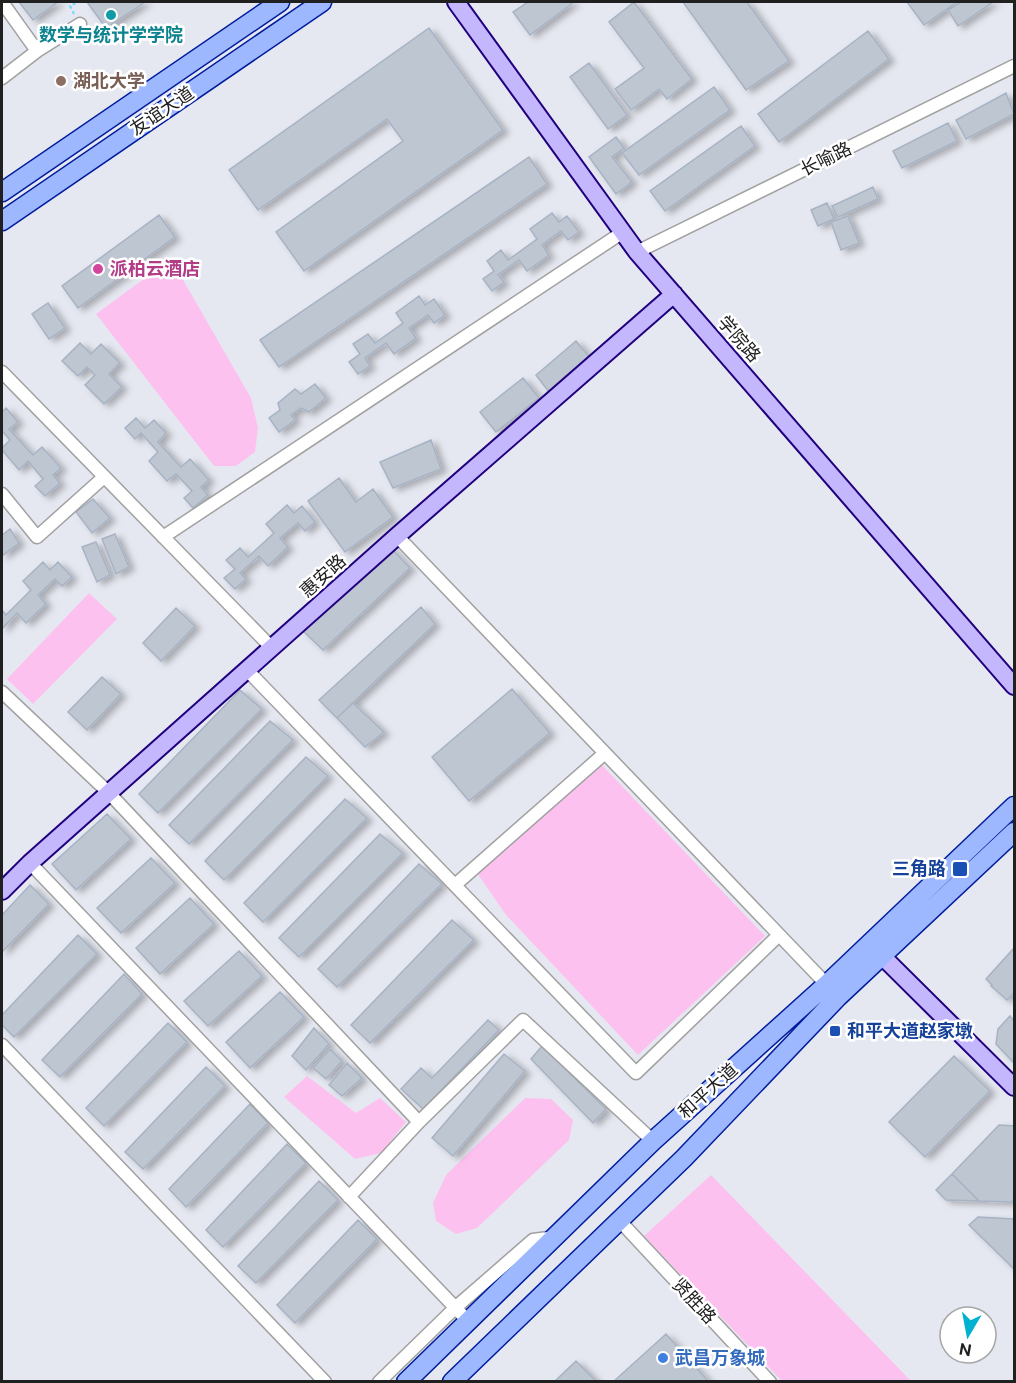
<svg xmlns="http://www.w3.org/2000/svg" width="1016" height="1383" font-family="'Public Sans','Noto Sans SC',sans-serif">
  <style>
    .park { fill: #fdc1ef }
    .building { fill: #bec6d1; stroke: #a7b3c4; stroke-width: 1.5; filter: url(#shadow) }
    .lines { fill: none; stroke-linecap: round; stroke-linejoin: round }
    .street-casing { stroke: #a1a1a1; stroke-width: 15 }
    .secondary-casing { stroke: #21007e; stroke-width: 20 }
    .primary-casing { stroke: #001c9c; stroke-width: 21 }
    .path { stroke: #69d9ff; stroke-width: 2; stroke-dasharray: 3 3; stroke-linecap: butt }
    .street { stroke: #fff; stroke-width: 12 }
    .secondary { stroke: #c5b7fe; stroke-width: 16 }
    .primary { stroke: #9db8ff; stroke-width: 18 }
    .culture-dot { fill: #0f9aa8; stroke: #fff; stroke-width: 2 }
    .education-dot { fill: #8d6e63; stroke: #fff; stroke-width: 2 }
    .hotel-dot { fill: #d1479c; stroke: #fff; stroke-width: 2 }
    .transit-dot { fill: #1a4fb4; stroke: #fff; stroke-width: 2 }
    .shop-dot { fill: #3f7fe0; stroke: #fff; stroke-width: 2 }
    .labels { text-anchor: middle; stroke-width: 5; stroke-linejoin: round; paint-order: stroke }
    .culture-label { font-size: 18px; font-weight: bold; fill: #0d838f; stroke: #fff }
    .education-label { font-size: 18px; font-weight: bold; fill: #785e54; stroke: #fff; text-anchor: start }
    .street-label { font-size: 18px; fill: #202020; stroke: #fff }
    .hotel-label { font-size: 18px; font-weight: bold; fill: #b23c85; stroke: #fff; text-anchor: start }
    .transit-label { font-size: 18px; font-weight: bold; fill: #164399; stroke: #fff; text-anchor: end }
    .shop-label { font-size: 18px; font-weight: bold; fill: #366cbe; stroke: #fff; text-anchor: start }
  </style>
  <defs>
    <filter id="shadow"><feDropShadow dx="5.5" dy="3" stdDeviation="3" flood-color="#0004"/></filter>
  </defs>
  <rect width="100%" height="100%" fill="#e6e8f1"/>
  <path class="park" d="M171,259L251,398L258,428L255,452L236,466H214L96,314Z
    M89,593L117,619L33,704L7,679Z
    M601,764L765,936L638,1055L506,915L477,873Z
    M307,1076L356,1113L380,1098L406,1122L381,1153L355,1159L284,1097Z
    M525,1098L551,1099L573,1120L569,1140L477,1228L456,1234L436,1221L433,1203L446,1175Z
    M711,1175L911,1381H782L644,1236Z"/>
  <path class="building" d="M19,2H58L33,20Z
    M87,2H145L106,28Z
    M528,2H574L530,35L513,12Z
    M634,2L692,79L667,99L659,89L631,110L615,89L644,68L609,22Z
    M683,2H747L789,61L746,90Z
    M907,2H957L924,25Z
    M961,2H993L958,26L948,10Z
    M429,28L503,130L304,271L276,232L403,141L387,119L258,210L229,170Z
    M868,31L889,59L779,142L758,114Z
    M589,63L627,115L608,129L570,77Z
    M714,87L730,110L639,175L622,153Z
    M1006,93L1014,114L966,139L956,120Z
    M948,123L957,141L902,168L893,151Z
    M741,126L755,146L665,211L650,191Z
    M616,137L624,148L612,157L632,182L616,194L589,157Z
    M529,157L547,184L279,367L260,340Z
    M873,187L878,199L838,217L832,206Z
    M827,203L834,219L818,226L811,210Z
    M552,213L559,222L567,216L579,232L568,240L561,231L542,245L549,255L527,271L519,260L498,275L504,282L492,291L483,279L494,271L487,261L501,250L508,260L537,239L530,229Z
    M159,215L175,237L78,308L62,286Z
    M848,216L859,243L841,250L831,222Z
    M419,296L425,305L434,299L445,315L434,323L428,315L409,328L416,338L394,354L386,343L365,358L370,366L358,374L349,362L360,354L353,344L368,334L375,343L403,323L396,313Z
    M48,303L65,328L49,339L32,314Z
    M576,341L590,358L549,392L536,375Z
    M80,343L91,354L101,344L120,363L109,374L122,387L104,404L85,385L95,375L87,367L78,376L62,361Z
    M523,378L539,398L496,432L480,412Z
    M315,384L326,398L309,412L301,408L291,415L295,420L279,432L269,418L280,410L278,403L295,389L301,394Z
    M6,408L18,422L9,429L33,455L42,447L61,468L53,475L60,483L45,496L35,486L43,479L28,461L19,470L2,450V448L10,440L2,431V412Z
    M136,418L145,428L154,420L166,433L158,442L181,467L190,459L209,480L201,487L208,495L193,508L184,498L192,491L176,474L167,481L149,461L158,452L141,433L135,439L125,428Z
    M431,440L441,469L393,488L380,462Z
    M339,478L356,502L373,489L393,517L345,552L308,501Z
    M93,499L110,518L92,533L76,512Z
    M287,505L294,513L302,506L315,522L305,531L298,523L280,538L288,547L268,566L259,556L240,573L246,579L235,589L224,578L235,569L226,560L240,548L248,557L274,533L266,524Z
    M10,529L19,543L2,556V535Z
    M115,534L129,567L116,574L102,539Z
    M96,542L110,575L97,582L82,547Z
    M390,547L410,568L323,650L303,631Z
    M43,562L50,570L58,562L72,577L62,586L55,579L38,595L46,604L26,623L17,613L2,629V610L6,615L31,590L23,581Z
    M421,607L435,624L337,718L319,700Z
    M176,608L195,626L161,661L143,643Z
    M102,677L121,694L87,730L68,712Z
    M512,689L550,733L469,801L432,757Z
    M240,690L262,709L158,813L139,794Z
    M353,703L384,732L365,747L337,718Z
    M270,721L293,740L189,844L169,825Z
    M306,757L328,776L224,880L205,861Z
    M345,799L367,818L263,922L244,903Z
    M107,814L131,839L76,890L52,864Z
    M380,834L403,853L299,957L279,938Z
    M151,858L175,883L121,933L97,908Z
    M419,864L442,884L337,987L318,969Z
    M30,885L49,904L2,952V915Z
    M190,898L214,924L160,974L136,948Z
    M452,920L474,940L370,1043L351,1025Z
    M78,935L97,954L14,1037L2,1025V1015Z
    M1014,948V993L1007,1000L991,986L992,985L986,979Z
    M239,951L262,976L208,1026L184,1001Z
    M124,974L142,994L60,1077L42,1060Z
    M280,992L304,1017L250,1068L226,1042Z
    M1010,1016L1014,1021V1063L996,1044L998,1029Z
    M488,1020L499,1030L423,1109L401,1089L421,1068L432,1078Z
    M168,1023L187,1042L104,1126L86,1108Z
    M314,1028L329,1044L306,1070L292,1056Z
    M542,1046L606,1109L593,1123L531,1059Z
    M330,1049L342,1061L326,1079L313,1068Z
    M504,1054L525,1071L453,1156L432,1138Z
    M954,1056L990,1091L925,1157L889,1122Z
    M347,1063L362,1078L342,1096L329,1085Z
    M206,1067L225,1086L143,1169L125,1152Z
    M250,1104L268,1123L186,1207L169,1189Z
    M999,1125L1014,1126V1199L1011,1202L979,1201L952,1174Z
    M287,1144L306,1163L223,1247L206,1230Z
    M952,1174L979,1201L946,1200L936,1190Z
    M319,1181L338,1200L256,1283L238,1266Z
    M978,1217L1014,1219V1269L969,1225Z
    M358,1220L377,1239L295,1323L277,1305Z
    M666,1334L709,1382H613Z
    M576,1361L597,1382H554Z"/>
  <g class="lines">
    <g class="street-casing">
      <path id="street" d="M2,2L37,51
        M2,78L37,51L80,24
        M637,252L1014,66
        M2,372L272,648
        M2,494L37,537L104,477
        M397,536L831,989
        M163,537L623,232
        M247,670L636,1073L779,935
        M2,692L109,793L419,1122L349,1197
        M30,863L469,1322
        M455,885L605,753
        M2,1045L325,1382
        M419,1122L523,1020L653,1141
        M619,1220L770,1382
        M379,1382L456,1307L533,1240L556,1237"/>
    </g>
    <g class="secondary-casing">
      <path id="secondary" d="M456,2L637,252L1014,686
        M2,891L30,863L397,536L674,294
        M882,956L1014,1087"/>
    </g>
    <g class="primary-casing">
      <path id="primary" d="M2,192L280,2
        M2,221L322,2
        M406,1382L653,1141L826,985L1014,806
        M452,1382L684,1158L838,997L1014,832"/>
    </g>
    <path class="path" d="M74,14L70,6L78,2"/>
    <use href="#street" class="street"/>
    <use href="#secondary" class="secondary"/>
    <use href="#primary" class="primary"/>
  </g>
  <circle class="culture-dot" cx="111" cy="15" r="6"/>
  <circle class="education-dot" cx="61" cy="81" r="6"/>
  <circle class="hotel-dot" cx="98" cy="269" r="6"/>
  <g class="transit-dot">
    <rect x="952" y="861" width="16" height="16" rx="3"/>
    <rect x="829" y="1025" width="12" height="12" rx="3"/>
  </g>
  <circle class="shop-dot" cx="663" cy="1358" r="6"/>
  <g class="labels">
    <g class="culture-label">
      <text x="111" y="41">数学与统计学学院</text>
    </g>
    <g class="education-label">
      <text x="73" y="87">湖北大学</text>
    </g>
    <g class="street-label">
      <text transform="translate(162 111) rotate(-34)" y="6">友谊大道</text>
      <text transform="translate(826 159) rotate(-26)" y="6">长喻路</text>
      <text transform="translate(739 339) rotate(49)" y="6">学院路</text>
      <text transform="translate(323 576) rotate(-42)" y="6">惠安路</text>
      <text transform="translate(708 1091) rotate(-42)" y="6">和平大道</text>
      <text transform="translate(694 1301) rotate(47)" y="6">贤胜路</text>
    </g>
    <g class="hotel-label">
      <text x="110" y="275">派柏云酒店</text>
    </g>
    <g class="transit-label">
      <text x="946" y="875">三角路</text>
      <text x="847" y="1037" text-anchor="start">和平大道赵家墩</text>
    </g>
    <g class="shop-label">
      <text x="675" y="1364">武昌万象城</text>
    </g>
  </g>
  <rect width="1016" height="1383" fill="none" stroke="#202020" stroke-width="6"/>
  <g transform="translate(968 1335) rotate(190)"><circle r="28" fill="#ffffff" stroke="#a6a6a6" stroke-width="1.5"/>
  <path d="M0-4.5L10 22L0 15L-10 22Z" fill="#00b1d0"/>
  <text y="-9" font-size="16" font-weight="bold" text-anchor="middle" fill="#202020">N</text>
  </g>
</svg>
